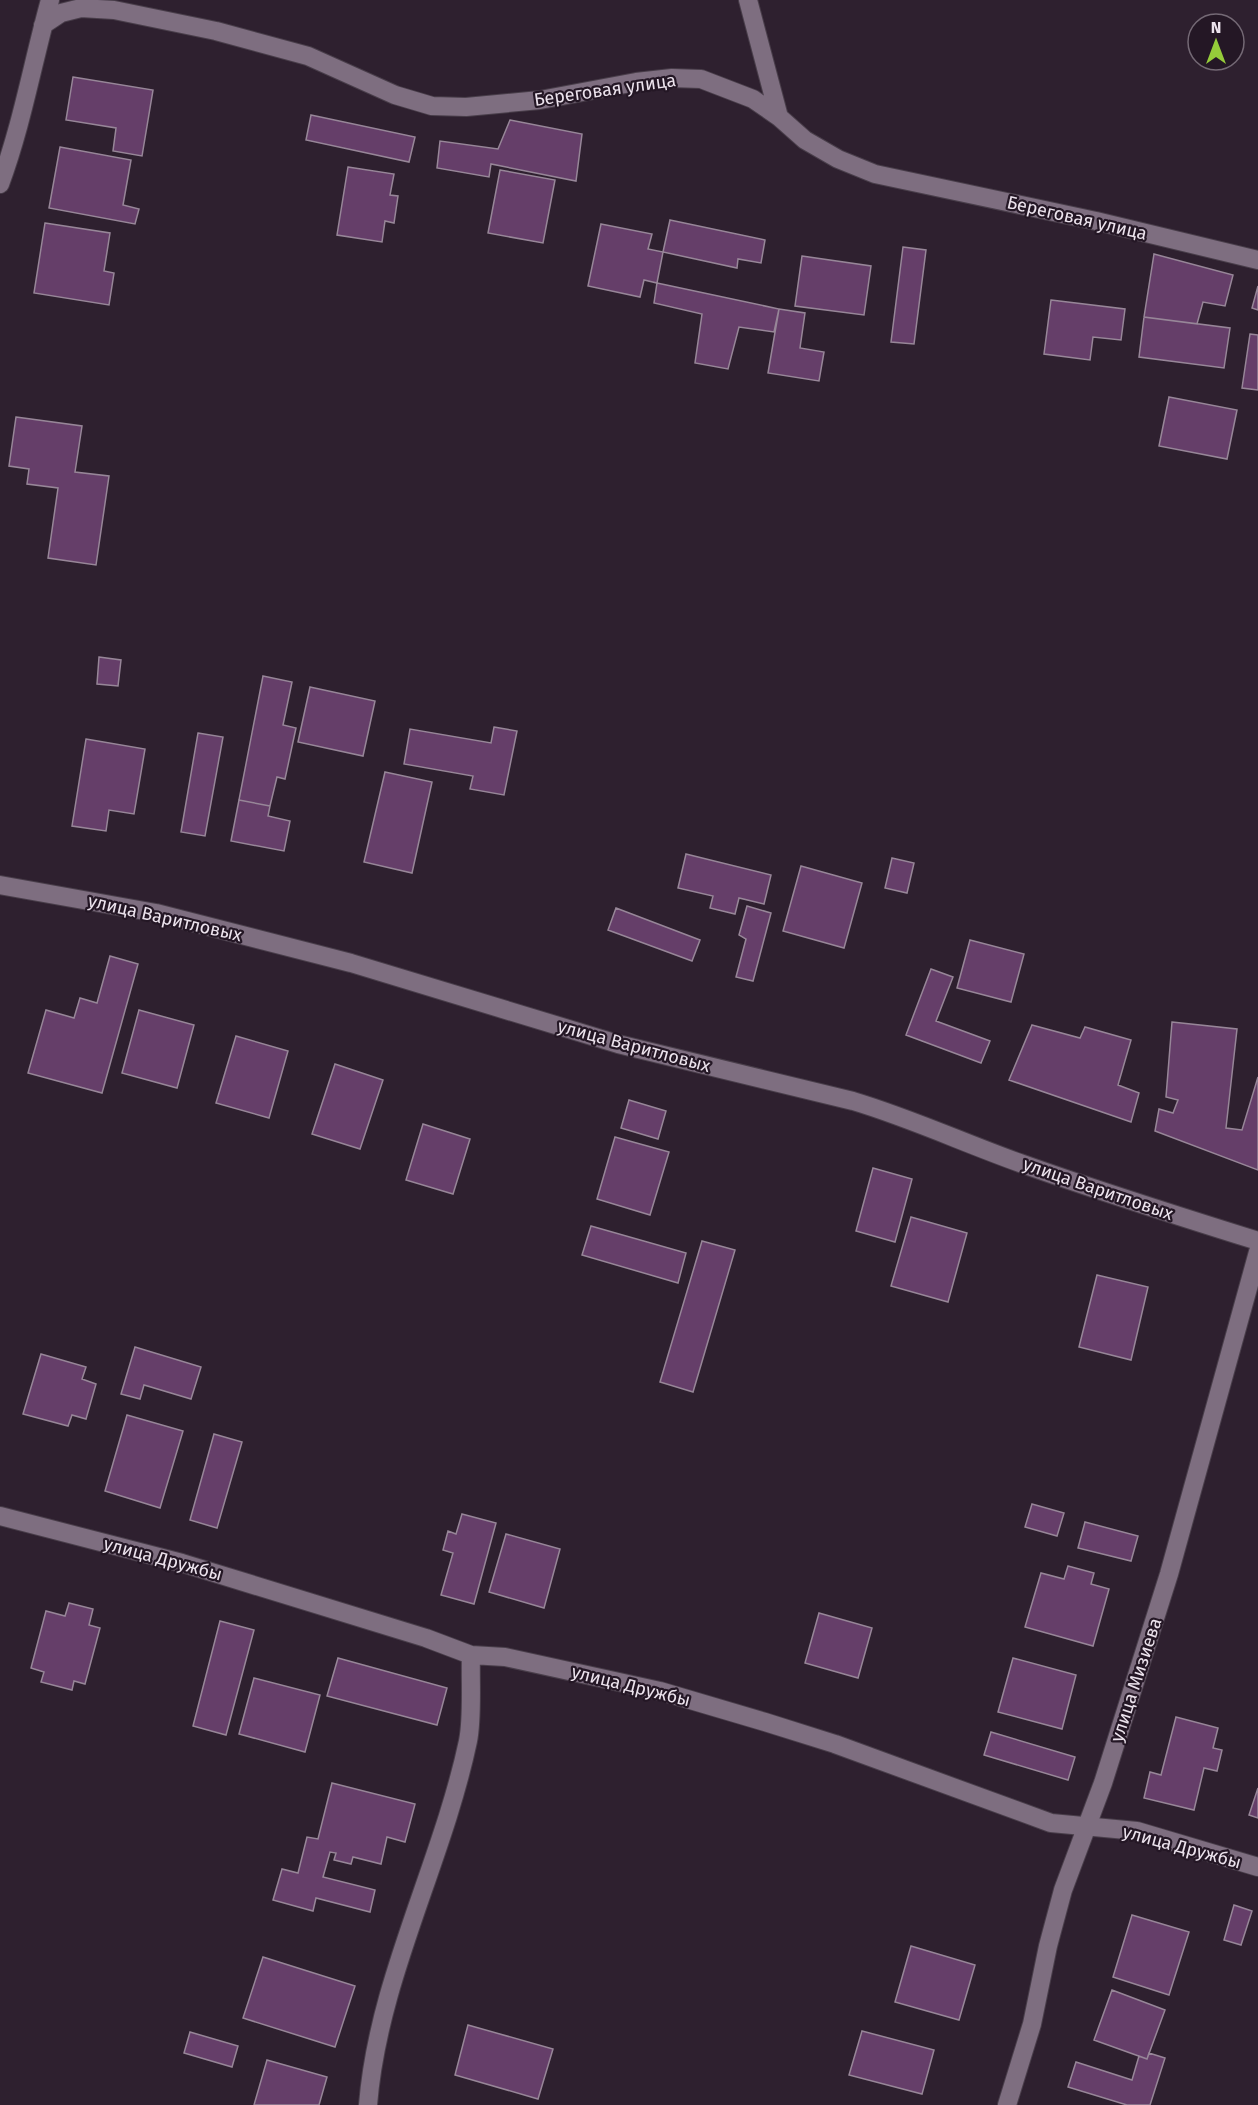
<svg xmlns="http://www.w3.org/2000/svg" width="1258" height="2105" font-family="'Fira Sans',sans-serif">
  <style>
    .building { fill: #653e69; stroke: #978698; stroke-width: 1.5 }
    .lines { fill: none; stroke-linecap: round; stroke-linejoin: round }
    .minor-casing { stroke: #493e4a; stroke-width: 20 }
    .minor { stroke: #7e6e80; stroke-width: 18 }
    .labels { text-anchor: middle; stroke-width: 4.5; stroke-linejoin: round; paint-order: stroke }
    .street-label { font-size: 18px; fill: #ece3ed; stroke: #241725 }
  </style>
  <rect width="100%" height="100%" fill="#2e202f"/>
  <path class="building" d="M73,77L153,90L142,156L113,151L116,128L66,120Z
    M311,115L415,137L409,162L306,140Z
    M510,120L582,134L576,181L491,164L489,177L437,168L440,141L498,149Z
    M60,147L131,160L123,205L139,209L135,224L49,208Z
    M348,167L394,174L390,195L398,196L394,223L385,221L382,242L337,235Z
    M500,170L555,180L543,243L488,233Z
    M670,220L765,240L761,263L738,259L737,268L663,252Z
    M45,223L110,233L104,271L114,273L109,305L34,293Z
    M601,224L652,234L648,249L663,252L657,283L644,280L640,297L588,286Z
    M903,247L926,250L914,344L891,342Z
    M1154,254L1233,275L1225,306L1203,302L1197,324L1144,317Z
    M802,256L871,266L864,315L795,306Z
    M657,283L779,309L774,332L739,327L728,369L695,363L702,314L654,303Z
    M1258,286V310L1252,308Z
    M1051,300L1125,309L1121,340L1093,337L1090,360L1044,354Z
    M779,309L805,313L800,348L824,352L819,381L768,373Z
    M1144,317L1230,328L1224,368L1139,357Z
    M1250,334L1258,335V390L1242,388Z
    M1169,397L1237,410L1227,459L1159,446Z
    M16,417L82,426L75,472L109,476L96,565L48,558L58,488L27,484L29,469L9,466Z
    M99,657L121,660L118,686L97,684Z
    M263,676L292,682L283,725L296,728L285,779L277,777L270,806L239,800Z
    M310,687L375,701L363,756L298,742Z
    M494,727L517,731L504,795L470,789L473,776L404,764L410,729L491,743Z
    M198,733L223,737L205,836L181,832Z
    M86,739L145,749L134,814L109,810L106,831L72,826Z
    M385,772L432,782L412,873L364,862Z
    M239,800L270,806L268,816L290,821L284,851L231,841Z
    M686,854L771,875L764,904L739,898L735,914L710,908L713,896L678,888Z
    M892,858L914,863L907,893L885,888Z
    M801,866L862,883L844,948L783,931Z
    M747,906L771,913L753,981L736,977L746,939L739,935Z
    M616,908L700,940L692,961L608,930Z
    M970,940L1024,954L1011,1002L957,988Z
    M110,956L138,964L102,1093L28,1073L46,1010L74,1018L80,998L97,1003Z
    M931,969L953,977L936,1021L990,1041L981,1063L906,1035Z
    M139,1010L194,1025L177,1088L122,1073Z
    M1172,1022L1237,1029L1226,1128L1242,1130L1258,1077V1170L1155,1131L1159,1109L1173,1113L1178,1100L1166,1097Z
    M1032,1025L1080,1038L1085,1027L1131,1040L1118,1085L1139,1093L1131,1122L1009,1080Z
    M236,1036L288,1051L269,1118L216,1103Z
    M335,1064L383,1080L360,1149L312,1134Z
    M629,1100L666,1111L658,1139L621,1128Z
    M423,1124L470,1139L453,1194L406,1180Z
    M615,1137L669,1152L650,1215L597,1199Z
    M873,1168L912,1179L895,1242L856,1231Z
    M911,1217L967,1233L948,1302L891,1286Z
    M591,1226L686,1253L678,1283L582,1255Z
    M702,1241L735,1250L693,1392L660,1382Z
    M1097,1275L1148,1287L1131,1360L1079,1347Z
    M135,1347L201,1367L191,1399L144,1385L140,1399L121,1394Z
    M41,1354L86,1367L82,1379L96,1384L86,1419L72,1415L68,1426L23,1414Z
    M127,1415L183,1431L160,1508L105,1491Z
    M214,1434L242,1442L217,1528L190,1520Z
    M1032,1504L1064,1513L1057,1536L1025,1527Z
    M462,1514L496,1523L474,1604L441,1595L453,1553L443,1550L448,1531L456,1534Z
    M1085,1522L1138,1536L1131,1561L1078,1548Z
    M506,1534L560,1549L544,1608L489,1592Z
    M1068,1566L1094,1573L1091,1584L1109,1589L1093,1646L1025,1627L1041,1573L1064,1579Z
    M69,1603L93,1609L89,1625L100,1628L85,1684L74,1681L72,1690L41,1682L44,1672L31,1668L46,1611L65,1616Z
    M819,1613L872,1628L858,1678L805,1663Z
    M220,1621L254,1630L226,1735L193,1726Z
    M338,1658L447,1688L437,1725L327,1696Z
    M1013,1658L1076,1675L1062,1729L998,1712Z
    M254,1678L320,1695L305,1752L239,1734Z
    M1176,1717L1218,1728L1213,1748L1222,1750L1217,1771L1204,1768L1194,1810L1144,1798L1150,1772L1161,1775Z
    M991,1732L1075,1757L1068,1780L984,1755Z
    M332,1783L415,1804L405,1842L387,1837L381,1864L353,1857L351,1864L334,1860L336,1853L330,1852L323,1877L375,1890L370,1912L316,1898L313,1911L273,1900L282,1869L298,1873L307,1837L318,1839Z
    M1258,1788V1818L1249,1815Z
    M1234,1905L1252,1911L1241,1945L1224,1940Z
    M1132,1915L1189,1932L1169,1995L1113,1977Z
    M911,1946L975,1965L959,2020L895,2002Z
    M263,1957L355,1986L335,2047L243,2018Z
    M1112,1990L1165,2010L1147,2059L1094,2040Z
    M468,2025L553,2049L538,2099L455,2075Z
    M862,2031L934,2050L922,2094L849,2075Z
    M190,2032L238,2046L232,2067L184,2053Z
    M1149,2053L1165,2058L1150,2105H1127L1068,2087L1076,2062L1132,2080L1139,2056L1147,2059Z
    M267,2060L327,2077L319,2105H254Z"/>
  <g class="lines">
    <g class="minor-casing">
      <path id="minor" d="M748,0L779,117
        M43,25L61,13L81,8L114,10L216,31L308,56L395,95L432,106L466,107L540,100L636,82L672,78L701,79L753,99L779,117L805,140L838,159L875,174L1096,221L1258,260
        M0,184C22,125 33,61 50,0
        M0,885L156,913L351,963L618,1044L853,1101C910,1118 964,1143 1020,1163C1098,1191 1178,1216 1258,1241
        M0,1516L182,1563L426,1638L471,1655L505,1657L660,1691L765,1722L835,1744L1051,1823L1137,1831L1258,1867
        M368,2105C378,1979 442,1864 468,1741C473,1716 470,1681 471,1655
        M1007,2105L1032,2024L1048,1946L1063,1890L1103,1783L1169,1574L1258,1252"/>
    </g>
    <use href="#minor" class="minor"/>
  </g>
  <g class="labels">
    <g class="street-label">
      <text transform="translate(605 90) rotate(-8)" y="6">Береговая улица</text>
      <text transform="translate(1077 218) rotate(13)" y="6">Береговая улица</text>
      <text transform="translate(165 918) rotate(13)" y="6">улица Варитловых</text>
      <text transform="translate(634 1046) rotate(15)" y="6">улица Варитловых</text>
      <text transform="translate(1098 1189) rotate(19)" y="6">улица Варитловых</text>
      <text transform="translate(163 1559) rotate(15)" y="6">улица Дружбы</text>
      <text transform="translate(1136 1680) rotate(-72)" y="6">улица Мизиева</text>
      <text transform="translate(631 1686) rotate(14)" y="6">улица Дружбы</text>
      <text transform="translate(1182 1847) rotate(15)" y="6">улица Дружбы</text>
    </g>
  </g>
  <g transform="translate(1216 42)"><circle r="28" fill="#241725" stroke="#746975" stroke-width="1.5"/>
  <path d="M0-4.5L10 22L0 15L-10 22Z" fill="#95cc3a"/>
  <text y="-9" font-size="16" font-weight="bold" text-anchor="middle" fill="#ece3ed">N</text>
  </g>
</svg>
